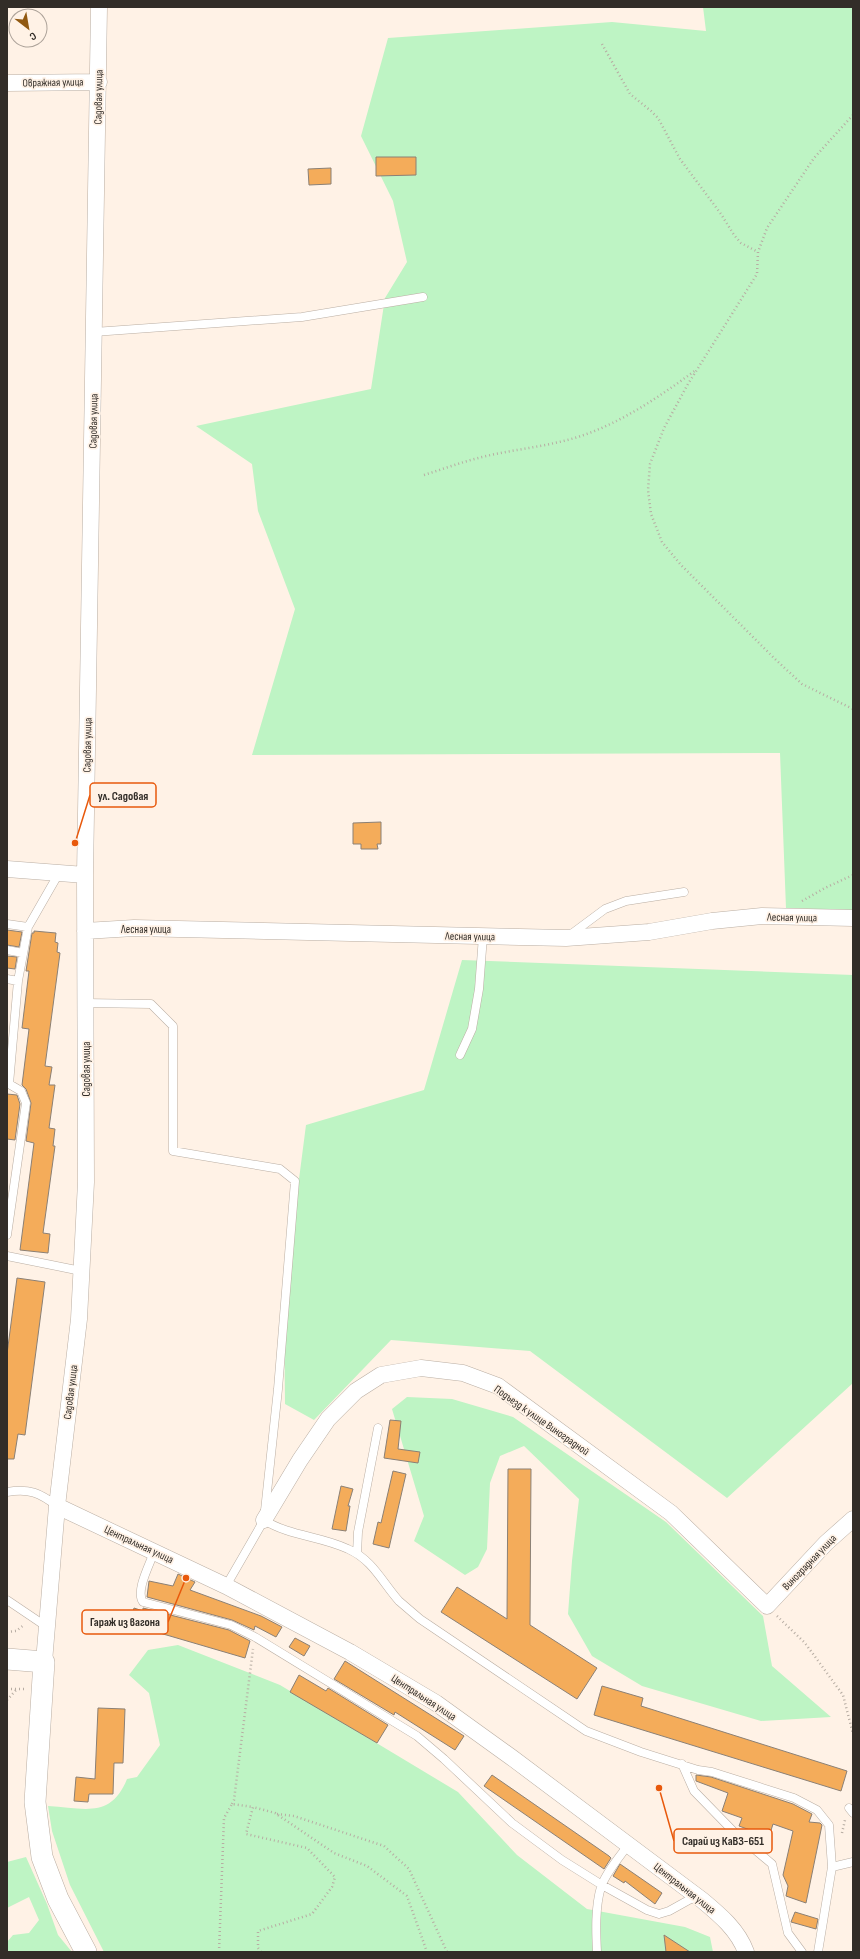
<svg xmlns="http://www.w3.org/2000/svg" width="860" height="1959" font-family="'Sofia Sans Condensed',sans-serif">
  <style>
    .green { fill: #bef4c4 }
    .building { fill: #f4ac5a; stroke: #8b8075 }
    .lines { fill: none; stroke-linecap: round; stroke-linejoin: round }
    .service-casing { stroke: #baaea3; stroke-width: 9 }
    .minor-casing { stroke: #baaea3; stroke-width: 17 }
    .tertiary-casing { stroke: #baaea3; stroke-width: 22 }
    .path { stroke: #b7ada3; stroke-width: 2.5; stroke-dasharray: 1 3; stroke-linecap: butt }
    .service { stroke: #fff; stroke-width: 8 }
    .minor { stroke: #fff; stroke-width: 16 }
    .tertiary { stroke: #fff; stroke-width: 21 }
    .labels { text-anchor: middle; stroke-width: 3.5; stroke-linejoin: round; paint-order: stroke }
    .street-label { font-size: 11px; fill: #322d28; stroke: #fff2e6 }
    .leader { fill: none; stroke: #e8590c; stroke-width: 1.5 }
    .callout-dot { fill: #e8590c; stroke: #fff2e6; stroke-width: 1.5 }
    .callout { fill: #fff2e6; stroke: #e8590c; stroke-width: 1.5 }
    .callout-label { font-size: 12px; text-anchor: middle; font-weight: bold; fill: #322d28 }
  </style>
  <rect width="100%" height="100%" fill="#fff2e6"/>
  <path class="green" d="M703,7H853V910L786,908L780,753L252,755L295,609L258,511L252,464L196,426L371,389L385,298L407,262L393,201L361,136L388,38L612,22L706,31Z
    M462,960L853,975V1383L727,1498L530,1351L391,1340L314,1420L285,1404L284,1295L306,1125L424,1090Z
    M407,1397L452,1399L513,1417L666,1522L763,1616L772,1666L831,1717L761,1721L642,1686L592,1656L568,1614L572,1561L579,1499L524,1446L500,1456L490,1483L487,1549L478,1567L465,1575L414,1541L424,1516L392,1409Z
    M178,1645L280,1685L458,1792L517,1855L587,1909L685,1927L710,1937L713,1952H104L70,1885L52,1831L48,1806C84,1808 111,1819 127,1779L137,1777L160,1745L149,1693L129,1675L148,1650Z
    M26,1857L47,1904L58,1935L72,1952H7V1942L13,1935L29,1933L39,1920L29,1897L7,1908V1862Z"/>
  <path class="building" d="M376,157H416V175L376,176Z
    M331,168V184L309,185L308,169Z
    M381,822V844H377L378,849H361V844H353V823Z
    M7,930L22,932L19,947L7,945Z
    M34,931L56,933L55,942L58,943L57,952L60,953L45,1066L52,1067L49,1085H55L49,1128L55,1129L53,1146H55L43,1233L50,1234L48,1253L20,1250L34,1143L26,1141L31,1103L26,1089L22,1085L29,1029L22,1028L29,971H26L32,933H34Z
    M7,956L17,957L15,969L7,968Z
    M7,1094L17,1095L20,1104L15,1140L7,1139Z
    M17,1278L45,1282L25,1435L18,1434L14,1459H7V1354Z
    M390,1420L401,1421L398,1449L420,1452L418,1463L384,1458Z
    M508,1469H531L530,1625L597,1668L577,1699L441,1612L457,1587L507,1619Z
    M393,1471L406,1474L389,1548L373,1544L378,1522L381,1523Z
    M341,1486L353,1489L348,1506H350L346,1531L332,1529Z
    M178,1574L195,1582L190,1590L261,1616L282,1627L276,1637L255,1626L254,1630L232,1620L147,1597L149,1581L173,1586Z
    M134,1608L143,1611V1608L229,1630L250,1641L245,1658L129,1624Z
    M295,1638L310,1646L304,1656L289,1647Z
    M345,1661L464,1736L455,1750L395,1712L394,1715L334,1679Z
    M299,1675L326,1691L328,1688L388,1725L377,1743L290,1692Z
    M602,1686L643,1698L641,1706L847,1771L841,1791L594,1715Z
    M98,1708L125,1709L123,1763H114L113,1794H89L88,1802L74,1801L76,1777L95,1779Z
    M492,1775L609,1856L611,1858L604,1869L484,1786Z
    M696,1775L711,1777L793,1804L812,1814L809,1822L820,1823L822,1825L806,1903L786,1896L788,1886L783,1875L793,1831L773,1824L769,1837L739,1826L742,1818L722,1811L728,1793L696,1781Z
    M620,1864L662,1893L655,1904L625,1881L624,1883L613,1876Z
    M795,1912L818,1919L816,1929L791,1922Z
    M664,1935L690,1952H666Z"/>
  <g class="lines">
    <g class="service-casing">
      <path id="service" d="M94,332L302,317L423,297
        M7,924L28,927
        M570,935L605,909L626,901L684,892
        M7,950L23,953
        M7,979L18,981
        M85,1003L151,1004L173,1026V1151L280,1169L295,1181L278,1389L264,1520L226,1586
        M460,1055L472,1029L479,989L483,936
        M7,1235L26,1103L21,1091L9,1084L18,981L28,927L59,873
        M7,1256L81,1271
        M7,1492C29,1488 40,1493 57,1506
        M264,1520C289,1536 321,1536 348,1549C373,1560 382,1582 399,1601C406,1607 413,1613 420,1619L586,1731L641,1752L698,1770L712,1772L794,1798L817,1810L829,1825L832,1867L818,1952
        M154,1552C150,1564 135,1591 143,1602L231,1625L255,1637L417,1736L444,1759L512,1823L562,1860L602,1885L647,1910L659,1914L669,1911L696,1896
        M357,1554L358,1532L378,1428
        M7,1600L47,1627
        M682,1764L694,1791L734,1832L772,1864L788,1933L802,1952
        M849,1808L853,1813
        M832,1867L853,1862
        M597,1952C596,1932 595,1907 601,1887C606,1872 619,1858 628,1845"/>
    </g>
    <g class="minor-casing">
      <path id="minor" d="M7,83L99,82
        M7,869L85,875
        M85,931L134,928L566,938L649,932L712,921L762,916L853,918
        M57,1506L226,1586L350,1652L436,1703L511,1757L702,1900C720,1915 738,1930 746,1952
        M264,1520L300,1460L328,1419L356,1391L381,1375L421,1368L463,1373L498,1386L671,1513L767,1606L826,1543L853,1519
        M44,1662L57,1506L79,1319L86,1182L85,875L99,7"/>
    </g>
    <g class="tertiary-casing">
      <path id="tertiary" d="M7,1659L44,1662L35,1802L42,1857L58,1899L86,1952"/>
    </g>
    <path class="path" d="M602,44L630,94L651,111L658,118L680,159L721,214L734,235L741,243L758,252
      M853,115L814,158L767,228L758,252L757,274L688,384L664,428L650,464L648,490L651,514L662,542L681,565L775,659L802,684L853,709
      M424,475C443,469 462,462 482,457C519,448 557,446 592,432C630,417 663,394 696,370
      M802,901L825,888L853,875
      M777,1616L805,1643L843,1695L853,1734
      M7,1632L16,1631L24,1625
      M7,1689H25
      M7,1700L17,1689
      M232,1804L234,1800L253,1649
      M277,1814L294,1816L384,1846L409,1869L447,1952
      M842,1833L845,1820
      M219,1952L224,1818L232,1804L253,1807
      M261,1952L258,1948V1931L312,1914L332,1887L335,1877L307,1848L246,1834L253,1807L275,1813L334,1853L367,1866L407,1896L427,1952"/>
    <use href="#service" class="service"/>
    <use href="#minor" class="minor"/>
    <use href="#tertiary" class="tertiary"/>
  </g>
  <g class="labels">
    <g class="street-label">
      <text transform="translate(53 82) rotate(-1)" y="4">Овражная улица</text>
      <text transform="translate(98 97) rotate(-89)" y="4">Садовая улица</text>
      <text transform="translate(93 421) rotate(-89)" y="4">Садовая улица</text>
      <text transform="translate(87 745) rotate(-89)" y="4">Садовая улица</text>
      <text transform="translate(792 917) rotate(1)" y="4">Лесная улица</text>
      <text x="146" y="933">Лесная улица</text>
      <text transform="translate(470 936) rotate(1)" y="4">Лесная улица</text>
      <text transform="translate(86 1069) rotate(-90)" y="4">Садовая улица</text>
      <text transform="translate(70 1392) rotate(-83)" y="4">Садовая улица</text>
      <text transform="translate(542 1420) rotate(35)" y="4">Подъезд к улице Виноградной</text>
      <text transform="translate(139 1544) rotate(25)" y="4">Центральная улица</text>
      <text transform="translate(809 1562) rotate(-46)" y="4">Виноградная улица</text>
      <text transform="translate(424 1697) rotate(33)" y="4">Центральная улица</text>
      <text transform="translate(685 1888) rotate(38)" y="4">Центральная улица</text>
    </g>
  </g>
  <path class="leader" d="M75 843L90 795M186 1578L168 1622M659 1788L674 1841"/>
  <g class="callout-dot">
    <circle cx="75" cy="843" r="4"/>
    <circle cx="186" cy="1578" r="4"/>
    <circle cx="659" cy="1788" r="4"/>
  </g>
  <g class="callout">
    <rect x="90" y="783" width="66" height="24" rx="4"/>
    <rect x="82" y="1610" width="86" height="24" rx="4"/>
    <rect x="674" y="1829" width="98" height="24" rx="4"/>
  </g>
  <g class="callout-label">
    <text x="123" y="800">ул. Садовая</text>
    <text x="125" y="1626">Гараж из вагона</text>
    <text x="723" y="1845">Сарай из КаВЗ-651</text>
  </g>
  <rect width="860" height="1959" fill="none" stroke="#322d28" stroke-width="16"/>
  <g transform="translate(28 28) rotate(149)"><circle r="19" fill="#fff2e6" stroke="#ada39a"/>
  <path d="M0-3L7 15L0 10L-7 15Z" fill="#915911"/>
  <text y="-6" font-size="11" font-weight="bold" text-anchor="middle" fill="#322d28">С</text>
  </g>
</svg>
